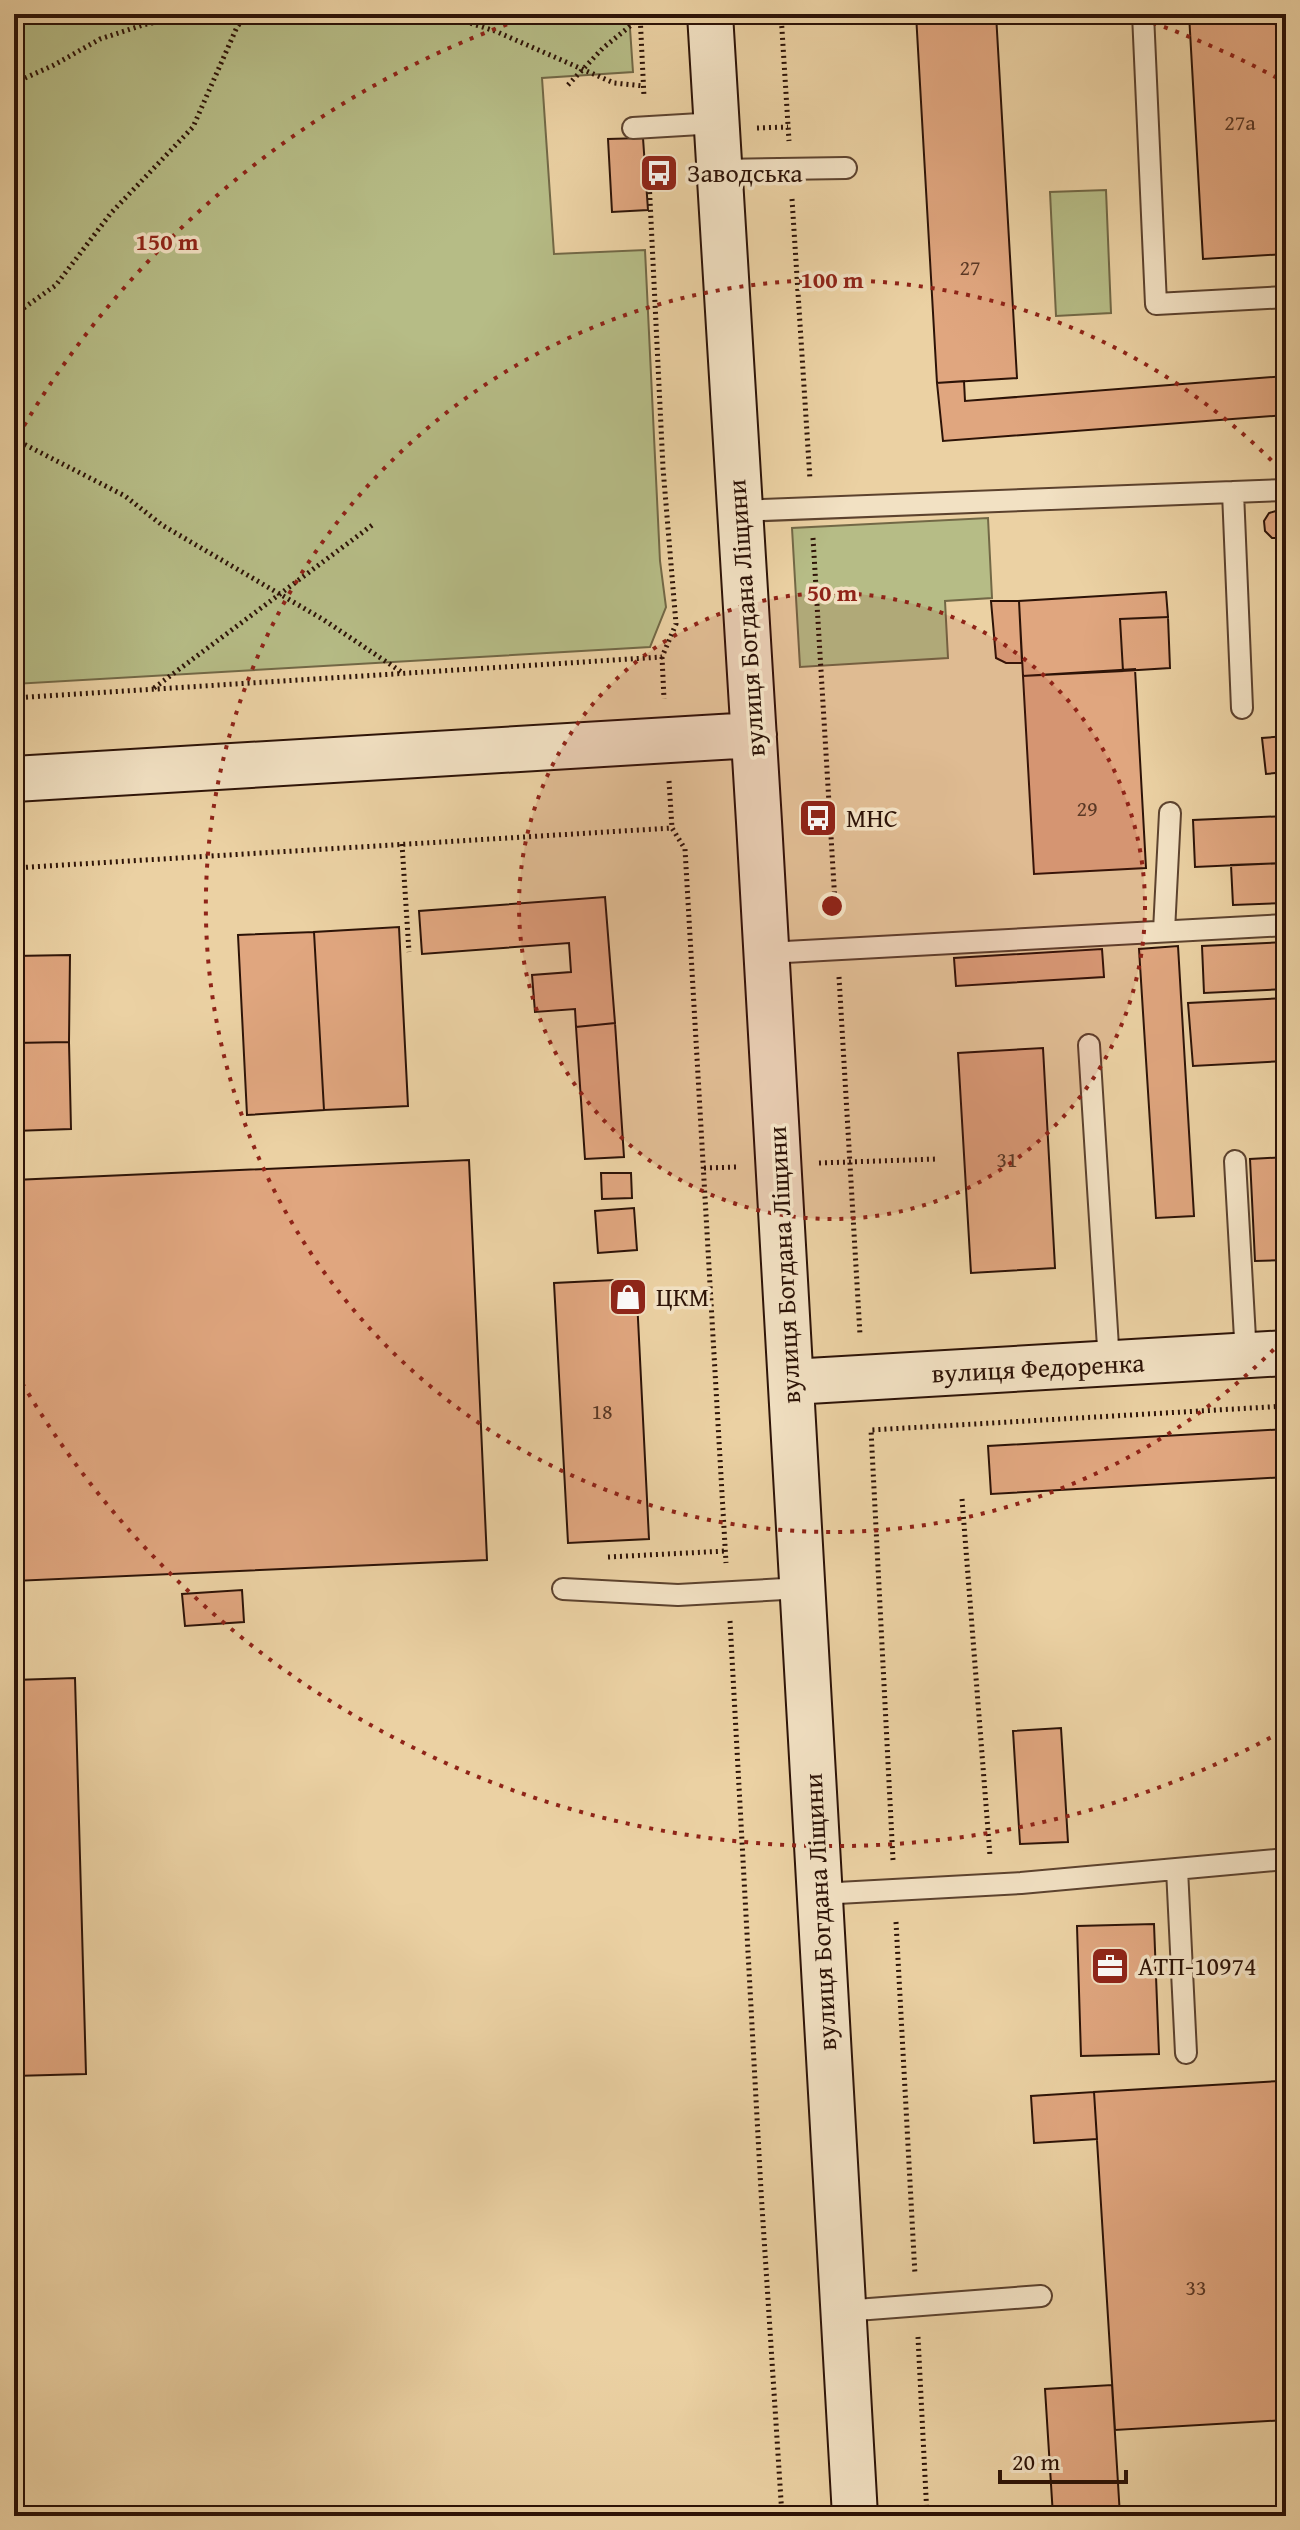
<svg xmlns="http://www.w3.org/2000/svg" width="1300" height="2530" font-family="'Gentium Book Plus',serif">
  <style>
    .green { fill: #b6bc86; stroke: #726846; stroke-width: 2 }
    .building { fill: #e0a67f; stroke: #2d1307; stroke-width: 2 }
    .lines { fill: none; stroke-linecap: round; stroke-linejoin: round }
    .lane-casing { stroke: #5c422e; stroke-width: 24 }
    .secondary-casing { stroke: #2d1307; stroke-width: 48 }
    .path { stroke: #2d1307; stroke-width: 5; stroke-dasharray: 2 4; stroke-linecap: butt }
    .lane { stroke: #f2e1c3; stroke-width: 20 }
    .secondary { stroke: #f2e1c3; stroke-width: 44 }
    .ring { fill: none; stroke: #8f2418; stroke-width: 4; stroke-dasharray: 4 8 }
    .labels { text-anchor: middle; stroke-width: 7; stroke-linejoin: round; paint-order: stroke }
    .number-label { font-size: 22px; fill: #5a3825 }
    .poi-label { font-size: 26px; fill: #2d1307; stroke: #f2e1c3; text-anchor: start }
    .street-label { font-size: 26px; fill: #2d1307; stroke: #f2e1c3 }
    .centre { fill: #8f2418; stroke: #f2e1c3; stroke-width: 4 }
    .ring-label { font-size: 24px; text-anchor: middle; font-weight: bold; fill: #8f2418; stroke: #f2e1c3; stroke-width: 7; stroke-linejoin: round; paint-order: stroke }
  </style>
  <rect width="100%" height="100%" fill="#ebd1a3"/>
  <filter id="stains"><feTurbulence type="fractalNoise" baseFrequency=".0025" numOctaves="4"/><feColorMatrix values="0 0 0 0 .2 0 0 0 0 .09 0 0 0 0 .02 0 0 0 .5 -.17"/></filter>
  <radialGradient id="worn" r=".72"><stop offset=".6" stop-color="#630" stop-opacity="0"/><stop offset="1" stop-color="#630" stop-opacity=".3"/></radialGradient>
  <path class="green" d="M14,14H629L633,72L542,78L554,254L645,250L660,561L666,607L650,647L14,684Z
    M1106,190L1111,313L1056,316L1050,192Z
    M988,518L992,598L945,601L948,658L800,667L792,528Z"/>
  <path class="building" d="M916,14H996L1017,378L937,383Z
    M1189,14H1275L1286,153V254L1203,259Z
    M643,138L648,210L612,212L608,139Z
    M1286,376V415L943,441L937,383L964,381L965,401Z
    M1279,510L1286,513V535L1282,538H1272L1265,531L1264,521L1269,513Z
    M1166,592L1168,617L1120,619L1123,671L1023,676L1019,601Z
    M991,601H1019L1022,663H1006L996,658Z
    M1168,617L1170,668L1123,671L1120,619Z
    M1135,669L1146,868L1034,874L1023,676Z
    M1286,736V772L1266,774L1262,738Z
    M1286,816V863L1195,867L1193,820Z
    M1286,863V903L1233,905L1231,865Z
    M605,897L615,1023L576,1027L575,1009L535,1012L532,975L571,972L569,943L422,954L419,911Z
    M399,927L408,1106L324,1110L314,932Z
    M314,932L324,1110L247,1115L238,935Z
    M1286,942V989L1204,993L1202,946Z
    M1178,946L1194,1216L1156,1218L1139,949Z
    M1102,949L1104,977L956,986L954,958Z
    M70,955L69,1042L14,1043V956Z
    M1286,998V1061L1193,1066L1188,1003Z
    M615,1023L624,1157L585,1159L576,1027Z
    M69,1042L71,1129L14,1131V1043Z
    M1043,1048L1055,1268L971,1273L958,1053Z
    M1286,1157V1260L1255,1261L1250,1159Z
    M469,1160L487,1560L14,1581V1180Z
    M601,1173H631L632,1198L602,1199Z
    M634,1208L637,1250L598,1253L595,1211Z
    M636,1279L649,1539L568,1543L554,1283Z
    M1286,1429V1477L991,1494L988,1446Z
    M242,1590L244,1622L185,1626L182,1594Z
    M75,1678L86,2074L14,2076V1680Z
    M1061,1728L1068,1842L1020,1844L1013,1731Z
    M1154,1924L1159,2054L1081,2056L1077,1926Z
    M1286,2080V2189L1280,2081Z
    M1280,2081L1286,2189V2420L1115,2430L1094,2092Z
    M1094,2092L1097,2139L1034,2143L1031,2096Z
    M1112,2385L1120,2516H1053L1045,2389Z"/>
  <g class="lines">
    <g class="lane-casing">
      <path id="lane" d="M1143,14L1156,304L1286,297
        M633,128L717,123
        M719,170L846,168
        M1233,492L1242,708
        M739,511L1286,490
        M1164,931L1170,813
        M767,953L1286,925
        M1089,1045L1109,1363
        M1235,1161L1246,1356
        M563,1589L678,1595L802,1588
        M1177,1869L1186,2053
        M819,1894L1021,1883L1286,1859
        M843,2311L1041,2296"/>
    </g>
    <g class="secondary-casing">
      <path id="secondary" d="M710,14L759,822L855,2516
        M14,779L754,735
        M791,1382L1286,1353"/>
    </g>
    <path class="path" d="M442,14L495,31L614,83L644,86
      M640,14L644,97
      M781,14L789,141
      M14,83L54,65L100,39L143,25L192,14
      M568,85L603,48L640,18
      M757,128L788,127
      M792,199L810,480
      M14,315L56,285L111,213L193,127L237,27L247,14
      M14,439L125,496L162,525L324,620L403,673
      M813,538L836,919
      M662,657L664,699
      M154,688L375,523
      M14,698L662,657L676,624L663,468L648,159
      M669,781L672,828
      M402,844L409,952
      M14,868L672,828L685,849L726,1563
      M839,977L860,1335
      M819,1163L938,1159
      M704,1168L737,1167
      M962,1499L990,1856
      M608,1557L726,1551
      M730,1621L761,2191L782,2516
      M893,1860L871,1430L1286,1406
      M896,1922L915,2275
      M918,2337L927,2516"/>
    <use href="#lane" class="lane"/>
    <use href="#secondary" class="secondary"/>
  </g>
  <circle cx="832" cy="906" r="313" fill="#8f2418" fill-opacity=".12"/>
  <g class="ring">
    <circle cx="832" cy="906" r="313"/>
    <path d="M1282 1341A626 626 0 1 1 1282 471"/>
    <path d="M1281 1732A940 940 0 0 1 18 1376M18 436A940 940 0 0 1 534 15M1130 15A940 940 0 0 1 1281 80"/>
  </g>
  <defs>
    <g id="bus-square" transform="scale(2)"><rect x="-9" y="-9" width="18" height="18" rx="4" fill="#8f2418" stroke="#f2e1c3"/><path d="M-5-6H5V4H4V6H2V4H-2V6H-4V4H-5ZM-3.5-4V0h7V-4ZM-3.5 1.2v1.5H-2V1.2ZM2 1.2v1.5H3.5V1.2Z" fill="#fff"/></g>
    <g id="shop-square" transform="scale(2)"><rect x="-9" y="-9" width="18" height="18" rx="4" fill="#8f2418" stroke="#f2e1c3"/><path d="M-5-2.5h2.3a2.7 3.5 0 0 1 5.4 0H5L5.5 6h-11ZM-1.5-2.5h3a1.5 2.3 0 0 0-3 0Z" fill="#fff"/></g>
    <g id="office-square" transform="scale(2)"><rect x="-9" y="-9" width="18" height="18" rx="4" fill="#8f2418" stroke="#f2e1c3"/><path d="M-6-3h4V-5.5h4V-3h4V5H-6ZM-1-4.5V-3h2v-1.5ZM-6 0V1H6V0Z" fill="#fff"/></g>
  </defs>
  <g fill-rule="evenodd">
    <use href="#bus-square" x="659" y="173"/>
    <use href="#bus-square" x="818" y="818"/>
    <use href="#shop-square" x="628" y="1297"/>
    <use href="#office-square" x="1110" y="1966"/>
  </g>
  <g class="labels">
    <g class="number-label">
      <text x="1240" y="130">27а</text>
      <text x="970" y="275">27</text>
      <text x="1087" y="816">29</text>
      <text x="1007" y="1167">31</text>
      <text x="602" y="1419">18</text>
      <text x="1196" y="2295">33</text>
    </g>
    <g class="poi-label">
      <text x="687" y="182">Заводська</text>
      <text x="846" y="827">МНС</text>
      <text x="656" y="1306">ЦКМ</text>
      <text x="1138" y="1975">АТП-10974</text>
    </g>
    <g class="street-label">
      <text transform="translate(746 618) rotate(-94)" y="9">вулиця Богдана Ліщини</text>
      <text transform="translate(784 1265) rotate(-93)" y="9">вулиця Богдана Ліщини</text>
      <text transform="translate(1038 1368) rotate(-3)" y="9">вулиця Федоренка</text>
      <text transform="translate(820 1912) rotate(-93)" y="9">вулиця Богдана Ліщини</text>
    </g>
  </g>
  <circle cx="832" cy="906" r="12" class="centre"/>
  <g class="ring-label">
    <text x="167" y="250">150 m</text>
    <text x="832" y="288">100 m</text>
    <text x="832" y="601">50 m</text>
  </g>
  <rect width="1300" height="2530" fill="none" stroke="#ebd1a3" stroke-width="48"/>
  <rect x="16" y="16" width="1268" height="2498" fill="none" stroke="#2d1307" stroke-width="4"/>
  <rect x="24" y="24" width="1252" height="2482" fill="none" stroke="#2d1307" stroke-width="2"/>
  <path d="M1000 2470v12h126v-12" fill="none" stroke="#2d1307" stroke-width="4"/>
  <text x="1012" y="2470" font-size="24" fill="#2d1307" stroke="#f2e1c3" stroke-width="6" paint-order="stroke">20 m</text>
  <rect width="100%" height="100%" filter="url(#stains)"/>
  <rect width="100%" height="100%" fill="url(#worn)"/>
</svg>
